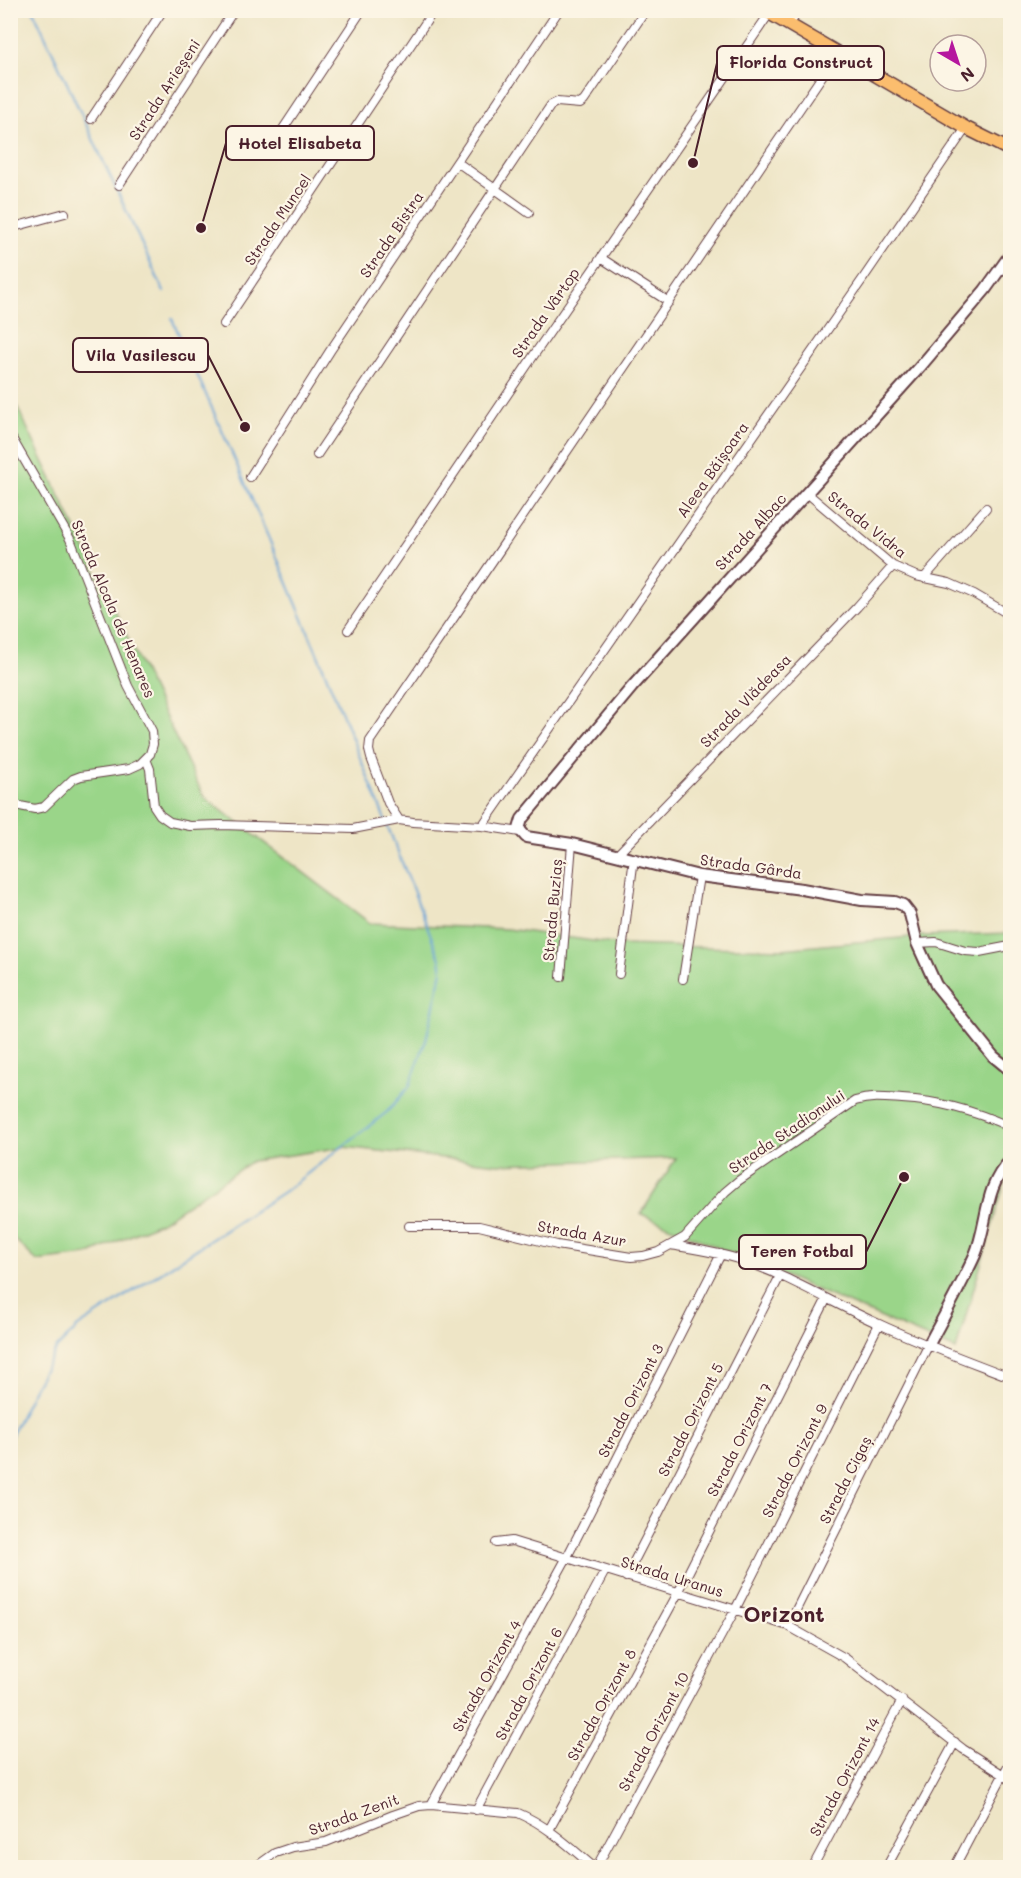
<svg xmlns="http://www.w3.org/2000/svg" width="1021" height="1878" font-family="Mali,sans-serif">
  <style>
    .green { fill: #9ad589; stroke: #727a5a; stroke-width: 1.5 }
    .lines { fill: none; stroke-linecap: round; stroke-linejoin: round }
    .stream { stroke: #65a1d6; stroke-width: 2 }
    .minor-casing { stroke: #633d42; stroke-width: 10 }
    .tertiary-casing { stroke: #633d42; stroke-width: 14 }
    .primary-casing { stroke: #633d42; stroke-width: 15 }
    .minor { stroke: #fff; stroke-width: 8 }
    .tertiary { stroke: #fff; stroke-width: 10 }
    .primary { stroke: #fbbd6e; stroke-width: 12 }
    .labels { text-anchor: middle; stroke-width: 4.5; stroke-linejoin: round; paint-order: stroke }
    .street-label { font-size: 15px; fill: #4a1f2b; stroke: #fcf5e5 }
    .district-label { font-size: 21px; font-weight: bold; fill: #4a1f2b; stroke: #fcf5e5 }
    .leader { fill: none; stroke: #4a1f2b; stroke-width: 2 }
    .callout-dot { fill: #4a1f2b; stroke: #fcf5e5; stroke-width: 2 }
    .callout { fill: #fcf5e5; stroke: #4a1f2b; stroke-width: 2 }
    .callout-label { font-size: 16px; text-anchor: middle; font-weight: bold; fill: #4a1f2b }
  </style>
  <rect width="100%" height="100%" fill="#fcf5e5"/>
  <filter id="ink" filterUnits="userSpaceOnUse"><feTurbulence type="fractalNoise" baseFrequency=".0167" numOctaves="2"/><feDisplacementMap in="SourceGraphic" scale="12" xChannelSelector="R" yChannelSelector="G"/><feConvolveMatrix kernelMatrix="1 2 1 2 8 2 1 2 1" color-interpolation-filters="sRGB"/></filter>
  <filter id="wash" filterUnits="userSpaceOnUse"><feTurbulence type="fractalNoise" baseFrequency=".008" numOctaves="4" result="noise"/><feDisplacementMap in="SourceGraphic" scale="24" xChannelSelector="R" yChannelSelector="G"/><feGaussianBlur stdDeviation="1.35" result="paint"/><feColorMatrix in="noise" values="0 0 0 0 0 0 0 0 0 0 0 0 0 0 0 0 0 1.4 0 .05"/><feComposite in="paint" operator="in"/></filter>
  <g filter="url(#wash)">
    <rect width="100%" height="100%" fill="#eee5c6"/>
    <path class="green" d="M10,392L204,797L370,923L508,929L621,945L782,949L922,936L1010,933V1164L956,1350L641,1214L676,1158L498,1164L343,1147L252,1161L163,1221L87,1255L37,1261L11,1236Z"/>
    <g class="lines">
      <path class="stream" d="M33,10L164,292
        M10,1438L34,1388L56,1349L78,1327L285,1191L387,1112L409,1087L426,1040L442,971L440,959C356,743 268,530 172,319"/>
    </g>
  </g>
  <g filter="url(#ink)">
    <g class="lines">
      <g class="minor-casing">
        <path id="minor" d="M789,25L799,10
          M91,119L163,10
          M283,129L362,10
          M457,162L529,213
          M119,185L234,10
          M10,228L65,213
          M601,258L669,302
          M224,324L434,10
          M10,435L70,539L128,686L152,731L153,744L150,754L140,764L129,769L81,776L73,779L44,807L35,809L10,804
          M317,455L551,105L557,102L580,104L584,101L646,10
          M250,477L330,351L559,10
          M807,493L893,566L916,576L949,583L974,594L1010,615
          M924,578L986,508
          M348,630L534,355L769,14
          M146,759L150,769L154,806L160,815L170,822L190,826L221,825L353,829L399,820
          M399,820L388,803L371,758L369,750L370,741L837,54
          M399,820L413,822L482,826L520,832
          M482,826L862,280L966,128
          M617,855L857,607L893,566
          M917,943L936,942L965,951L979,952L1010,946
          M619,974L634,858
          M561,977L572,844
          M683,979L699,876
          M409,1226H479L557,1245L631,1257L643,1256L658,1252L685,1237L725,1192L738,1181L855,1101C871,1096 886,1098 902,1099C941,1101 975,1111 1010,1127
          M671,1245C694,1249 716,1252 738,1259C787,1275 832,1303 879,1324C922,1344 966,1360 1010,1377
          M496,1543L512,1541L788,1626L845,1658L963,1749L1010,1779
          M626,1577L780,1276
          M788,1626L928,1346
          M431,1805L566,1559L721,1254
          M476,1810L605,1571
          M549,1830L678,1593L826,1300
          M254,1868L275,1853L293,1847L326,1842L393,1815L419,1806L431,1805L518,1813C547,1825 571,1848 595,1868
          M596,1868L735,1610L879,1324
          M812,1868L902,1700
          M886,1868L955,1742
          M954,1868L1010,1762"/>
      </g>
      <g class="tertiary-casing">
        <path id="tertiary" d="M1010,255L985,290L920,367L632,687L522,819L519,829L526,837L572,844L699,876L802,889L862,900L895,902L903,905L910,914L917,943L936,985L993,1056L1010,1070
          M928,1346C944,1316 961,1286 975,1255C988,1224 984,1186 1010,1161"/>
      </g>
      <g class="primary-casing">
        <path id="primary" d="M764,10L966,128L1010,150"/>
      </g>
      <use href="#minor" class="minor"/>
      <use href="#tertiary" class="tertiary"/>
      <use href="#primary" class="primary"/>
    </g>
  </g>
  <g class="labels">
    <g class="street-label">
      <text transform="translate(165 90) rotate(-57)" y="5">Strada Arieșeni</text>
      <text transform="translate(278 220) rotate(-56)" y="5">Strada Muncel</text>
      <text transform="translate(392 235) rotate(-56)" y="5">Strada Bistra</text>
      <text transform="translate(546 313) rotate(-55)" y="5">Strada Vârtop</text>
      <text transform="translate(713 470) rotate(-55)" y="5">Aleea Băișoara</text>
      <text transform="translate(867 525) rotate(39)" y="5">Strada Vidra</text>
      <text transform="translate(751 532) rotate(-48)" y="5">Strada Albac</text>
      <text transform="translate(113 609) rotate(67)" y="5">Strada Alcala de Henares</text>
      <text transform="translate(746 701) rotate(-46)" y="5">Strada Vlădeasa</text>
      <text transform="translate(751 867) rotate(8)" y="5">Strada Gârda</text>
      <text transform="translate(553 910) rotate(-85)" y="5">Strada Buziaș</text>
      <text transform="translate(787 1132) rotate(-34)" y="5">Strada Stadionului</text>
      <text transform="translate(582 1234) rotate(10)" y="5">Strada Azur</text>
      <text transform="translate(631 1401) rotate(-63)" y="5">Strada Orizont 3</text>
      <text transform="translate(691 1420) rotate(-63)" y="5">Strada Orizont 5</text>
      <text transform="translate(740 1440) rotate(-63)" y="5">Strada Orizont 7</text>
      <text transform="translate(795 1461) rotate(-63)" y="5">Strada Orizont 9</text>
      <text transform="translate(846 1480) rotate(-63)" y="5">Strada Cigaș</text>
      <text transform="translate(672 1577) rotate(17)" y="5">Strada Uranus</text>
      <text transform="translate(487 1676) rotate(-61)" y="5">Strada Orizont 4</text>
      <text transform="translate(529 1684) rotate(-62)" y="5">Strada Orizont 6</text>
      <text transform="translate(602 1705) rotate(-61)" y="5">Strada Orizont 8</text>
      <text transform="translate(654 1732) rotate(-62)" y="5">Strada Orizont 10</text>
      <text transform="translate(845 1777) rotate(-62)" y="5">Strada Orizont 14</text>
      <text transform="translate(354 1815) rotate(-20)" y="5">Strada Zenit</text>
    </g>
    <g class="district-label">
      <text x="784" y="1622">Orizont</text>
    </g>
  </g>
  <path class="leader" d="M693 163L717 63M201 228L226 143M245 427L208 355M904 1177L866 1252"/>
  <g class="callout-dot">
    <circle cx="693" cy="163" r="6"/>
    <circle cx="201" cy="228" r="6"/>
    <circle cx="245" cy="427" r="6"/>
    <circle cx="904" cy="1177" r="6"/>
  </g>
  <g class="callout">
    <rect x="717" y="46" width="167" height="34" rx="6"/>
    <rect x="226" y="126" width="148" height="34" rx="6"/>
    <rect x="73" y="338" width="135" height="34" rx="6"/>
    <rect x="739" y="1235" width="127" height="34" rx="6"/>
  </g>
  <g class="callout-label">
    <text x="801" y="68">Florida Construct</text>
    <text x="300" y="149">Hotel Elisabeta</text>
    <text x="141" y="361">Vila Vasilescu</text>
    <text x="802" y="1257">Teren Fotbal</text>
  </g>
  <rect width="1021" height="1878" fill="none" stroke="#fcf5e5" stroke-width="36"/>
  <g transform="translate(958 63) rotate(141)"><circle r="28" fill="#fcf5e5" stroke="#b59f9b" stroke-width="1.5"/>
  <path d="M0-4.5L10 22L0 15L-10 22Z" fill="#b5179e"/>
  <text y="-9" font-size="16" font-weight="bold" text-anchor="middle" fill="#4a1f2b">N</text>
  </g>
</svg>
